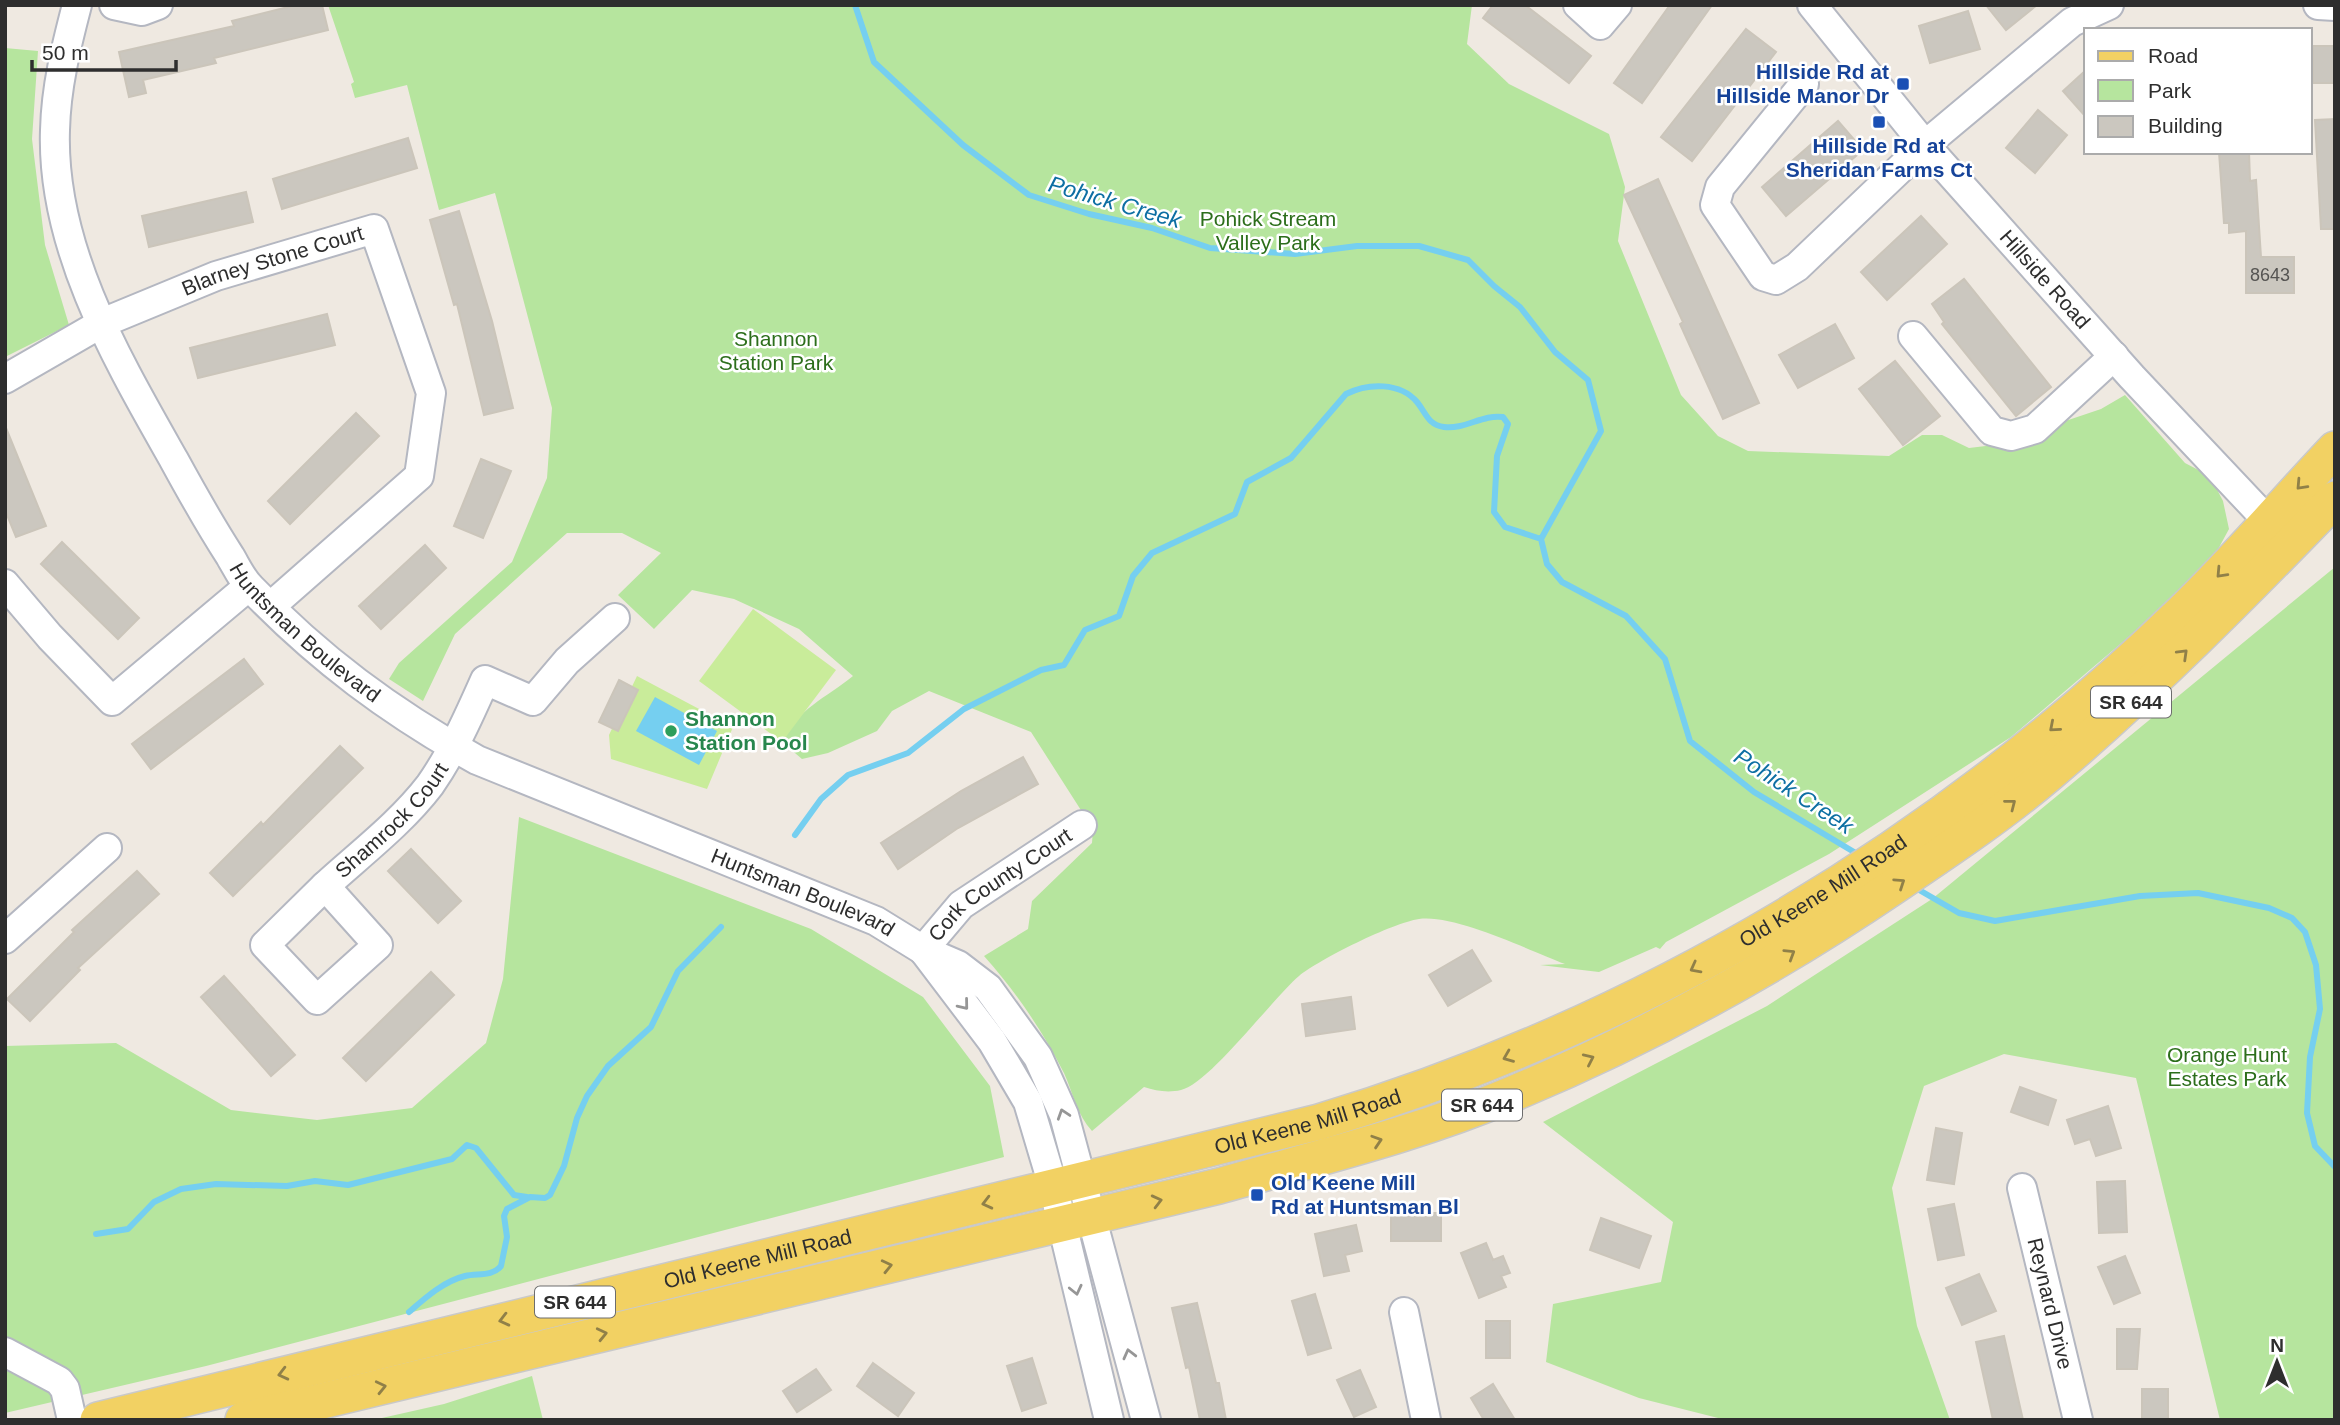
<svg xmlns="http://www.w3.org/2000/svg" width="2340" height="1425" font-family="Arial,sans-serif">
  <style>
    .green { fill: #b6e59e }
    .pitch { fill: #c9ec9a }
    .water { fill: #75cff0 }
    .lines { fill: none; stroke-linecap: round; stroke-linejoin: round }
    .stream { stroke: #75cff0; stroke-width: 6 }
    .building { fill: #cbc7bf; stroke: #cbc5ba; stroke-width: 2 }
    .minor-casing { stroke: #b4b7c1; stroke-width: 32 }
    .major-casing { stroke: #c9c9c9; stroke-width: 38 }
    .minor { stroke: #fff; stroke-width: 28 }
    .major { stroke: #f2d163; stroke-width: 35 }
    .oneway { stroke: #908048 }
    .oneway2 { stroke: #969696 }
    .transit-dot { fill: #1a4fb4; stroke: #fff; stroke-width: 2.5 }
    .leisure-dot { fill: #2e9e5b; stroke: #fff; stroke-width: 2.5 }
    .labels { text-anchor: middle; stroke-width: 5; stroke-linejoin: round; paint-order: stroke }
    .number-label { font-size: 18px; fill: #555452 }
    .shield { fill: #fff; stroke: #6d6d6d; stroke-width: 2 }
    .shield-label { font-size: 19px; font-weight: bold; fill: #2e2e2e }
    .transit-label { font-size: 21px; font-weight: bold; fill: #164399; stroke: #fff; text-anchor: end }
    .park-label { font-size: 21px; fill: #2c6e1b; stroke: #fff }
    .street-label { font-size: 21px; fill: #2e2e2e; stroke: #fff }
    .leisure-label { font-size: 21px; font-weight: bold; fill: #27864d; stroke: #fff; text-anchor: start }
    .water-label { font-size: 23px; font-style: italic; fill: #0d6fa3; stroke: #fff }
  </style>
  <rect width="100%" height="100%" fill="#efe9e1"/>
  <path class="green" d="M328,5H1472L1467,44L1509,84L1609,134L1625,187L1618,241L1681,395L1718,436L1748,451L1889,456L1922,435H1942L1969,448L1994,445L2101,409L2125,395L2185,463L2210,476L2223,501L2229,529L2216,553L2179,594L2011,737L1829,854L1666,942L1660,949L1656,947L1599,972L1540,965L1565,964C1528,950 1455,914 1419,919C1392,923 1320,959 1299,976C1272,999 1209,1084 1181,1090C1168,1093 1156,1091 1144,1087L1092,1131C1077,1115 1073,1093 1064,1073C1042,1030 1016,992 984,956L1028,929L1032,901L1092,843L1093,829L1031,732L929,691L892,711L877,731L828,753L802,759L782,742C797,709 826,698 853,676L799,629L734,599L692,590L654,629L618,595L661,553L622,533H567L455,634L423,701L389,679L399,663L512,562L547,478L552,408L495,193L439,210L407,85L355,98L351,84L354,82Z
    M5,48L38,51L32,139L45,245L69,325L5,357Z
    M2335,567V1420H2220L2136,1078L2004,1054L1924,1086L1892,1188L1917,1326L1950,1420H1726L1639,1398L1546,1362L1553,1304L1661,1282L1673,1222L1543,1122L1767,1006L1932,899Z
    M519,817L811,929L923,997L990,1086L1004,1157L206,1366L5,1413V1046L116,1043L231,1110L317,1120L412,1108L486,1043L503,979Z
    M532,1376L543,1420H373L444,1404Z"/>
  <path class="pitch" d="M753,609L836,670L782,742L699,681Z
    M637,676L733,727L707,789L611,759L609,735Z"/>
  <path class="water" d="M655,697L717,731L699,765L636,731Z"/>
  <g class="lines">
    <path class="stream" d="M855,5L874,62L963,145L1029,195L1089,214L1152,228L1210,248L1295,254L1357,246H1419L1468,260L1494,286L1520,307L1555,352L1588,380L1601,431L1541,539L1547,564L1562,582L1626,616L1665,659L1690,741L1754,792L1859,855
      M795,835L821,799L848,775L908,753L964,709L1041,670L1064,665L1085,630L1119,616L1133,576L1152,553L1235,514L1247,482L1291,458L1346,394C1368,383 1400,382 1417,402C1426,413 1428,425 1444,427C1464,430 1483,414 1503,417L1508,424L1497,456L1494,512L1505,527L1541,539
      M1914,887L1959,913L1995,921L2140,896L2198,893L2269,908L2292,918L2305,932L2316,965L2320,1009L2310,1057L2307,1113L2315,1146L2335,1167
      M96,1234L128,1229L154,1202L181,1189L216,1184L287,1186L315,1181L348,1185L452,1159L467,1145L476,1148L514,1195L527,1197
      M409,1312C425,1298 444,1281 465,1276C478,1273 492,1277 501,1266L507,1237L504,1216L507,1209L530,1197L545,1198L550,1195L564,1166L577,1118L587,1096L608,1066L651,1027L678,971L721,927"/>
  </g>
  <path class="building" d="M296,5H322L328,30L214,58L216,63L143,80L146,93L129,97L119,52L234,26L232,21Z
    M1493,5H1525L1591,56L1569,83L1483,18Z
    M1670,5H1712L1642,103L1614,83Z
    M1986,5H2037L2006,30Z
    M1968,11L1980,49L1930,63L1919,26Z
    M1746,29L1776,52L1692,161L1661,137Z
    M2313,46H2335V83H2313Z
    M2086,70V117L2063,91Z
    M2038,110L2067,135L2035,173L2006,148Z
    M2335,119V229H2321L2315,120Z
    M1838,121L1863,150L1786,216L1762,187Z
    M408,138L417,168L282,209L273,179Z
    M2219,152H2249L2250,181L2256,180L2261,257H2294V293H2246V231L2229,233V223H2224Z
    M1658,179L1759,403L1723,419L1680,324L1683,322L1624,195Z
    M246,192L253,222L149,247L142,216Z
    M459,211L492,321L513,408L484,415L457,304L454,305L430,220Z
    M1921,216L1947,244L1887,300L1861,272Z
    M1964,279L2051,387L2016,416L1942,324L1944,322L1932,304Z
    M327,314L335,345L198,378L190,348Z
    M1835,324L1854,358L1798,388L1779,355Z
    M1895,361L1940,416L1903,445L1859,389Z
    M356,413L379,436L290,524L268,501Z
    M6,428L46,526L16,537L5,510Z
    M481,459L511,471L483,538L454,526Z
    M62,542L139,618L118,639L41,564Z
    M425,545L446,568L381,629L359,606Z
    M244,659L263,684L151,769L132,744Z
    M619,680L638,690L618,731L599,722Z
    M340,746L363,768L233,896L210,873L261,822L263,825Z
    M1023,757L1038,784L958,828L898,869L881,843L961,791Z
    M411,849L461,901L438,923L388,871Z
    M137,871L159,894L78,968L80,970L30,1021L7,999L74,932L72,930Z
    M1472,950L1491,981L1448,1006L1429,975Z
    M431,972L454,995L366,1081L343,1058Z
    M224,976L295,1055L271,1076L201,997Z
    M1351,997L1355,1029L1306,1036L1302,1004Z
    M2020,1087L2056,1100L2048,1125L2011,1112Z
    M2108,1106L2121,1148L2096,1156L2090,1139L2075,1144L2067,1120Z
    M1936,1128L1962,1133L1954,1184L1927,1180Z
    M2125,1181L2127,1232L2099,1233L2097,1182Z
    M1954,1204L1964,1255L1938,1260L1928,1209Z
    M1391,1213H1441V1241H1391Z
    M1601,1218L1651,1236L1639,1268L1590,1250Z
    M1356,1225L1362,1251L1345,1255L1349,1271L1324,1276L1315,1234Z
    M1486,1243L1493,1260L1503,1256L1510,1273L1501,1276L1506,1287L1479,1298L1461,1253Z
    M2125,1256L2140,1293L2114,1304L2098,1267Z
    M1979,1274L1996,1311L1962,1325L1946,1288Z
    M1315,1294L1331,1348L1308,1355L1292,1301Z
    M1197,1303L1216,1383H1219L1226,1420H1200L1189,1367L1186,1368L1172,1308Z
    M1486,1321H1510V1358H1486Z
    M2117,1329H2140L2137,1369H2117Z
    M2004,1336L2023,1420H1993L1976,1342Z
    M1032,1358L1046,1403L1022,1411L1007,1366Z
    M873,1363L914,1393L898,1416L857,1386Z
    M816,1369L831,1390L797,1412L783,1391Z
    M1360,1370L1376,1407L1354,1417L1337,1380Z
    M1493,1384L1515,1420H1484L1471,1398Z
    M2142,1389H2168V1420H2142Z"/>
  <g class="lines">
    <g class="minor-casing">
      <g id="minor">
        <path id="s1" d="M77,5C66,47 56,87 55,130C51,248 118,361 174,460C192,493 210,525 230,556C236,566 242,579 250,587C319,659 391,712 477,760L876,921L923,950L958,965L988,988L1038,1057L1064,1115L1146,1420"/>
        <path d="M114,5L142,11L158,5"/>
        <path d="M1578,5L1600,25L1617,5"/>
        <path id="s2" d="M1812,5L1925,145L2132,377L2283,537"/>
        <path d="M2318,5L2335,6"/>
        <path d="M1804,84L1720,187L1715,205L1763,276L1776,280L1797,267L1925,145L2072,22L2109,5"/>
        <path d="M1913,336L1992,431L2011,436L2035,429L2114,356"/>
        <path id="s3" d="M5,379L102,323L216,276L374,229L431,393L419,476L271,606"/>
        <path d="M5,584L50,637L112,701L249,586"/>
        <path id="s4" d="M325,886C360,854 401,823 430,785C453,752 469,716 485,680L533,701L567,661L615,618"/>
        <path d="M325,886L378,945L317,1000L265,945Z"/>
        <path d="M5,939L107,848"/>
        <path d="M923,950L992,1041L1028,1102L1053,1186L1109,1420"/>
        <path id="s5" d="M923,950L961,905L1082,825"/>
        <path id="s6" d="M2022,1188L2078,1420"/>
        <path d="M1404,1312L1426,1420"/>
        <path d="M5,1352L59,1381L65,1389L72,1420"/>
      </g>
    </g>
    <g class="major-casing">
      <g id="major">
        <path id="s7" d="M98,1420L1319,1122C1642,1025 1940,847 2182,612C2236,560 2284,503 2335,449"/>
        <path d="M243,1420L1219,1186C1317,1158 1418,1134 1512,1094C1649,1037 1777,966 1899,883C1951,848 2003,813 2050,773C2151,687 2243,594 2335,499"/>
      </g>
    </g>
    <use href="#minor" class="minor"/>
    <use href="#major" class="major"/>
  </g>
  <defs><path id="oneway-chevron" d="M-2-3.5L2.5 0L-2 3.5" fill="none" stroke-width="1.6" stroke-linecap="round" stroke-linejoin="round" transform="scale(1.75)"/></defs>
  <g class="oneway">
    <use href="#oneway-chevron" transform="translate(2301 485) rotate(133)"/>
    <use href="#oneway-chevron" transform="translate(2221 573) rotate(133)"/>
    <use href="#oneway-chevron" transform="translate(2183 654) rotate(-44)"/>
    <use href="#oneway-chevron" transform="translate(2054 727) rotate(139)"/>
    <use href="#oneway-chevron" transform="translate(2011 804) rotate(-38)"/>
    <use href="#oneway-chevron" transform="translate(1900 883) rotate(-34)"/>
    <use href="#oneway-chevron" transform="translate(1790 954) rotate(-32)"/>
    <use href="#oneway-chevron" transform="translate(1695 968) rotate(152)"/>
    <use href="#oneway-chevron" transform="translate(1508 1057) rotate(158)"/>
    <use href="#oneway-chevron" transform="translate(1589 1059) rotate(-25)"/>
    <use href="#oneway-chevron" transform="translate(1377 1141) rotate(-18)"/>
    <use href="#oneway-chevron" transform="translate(1157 1201) rotate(-14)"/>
    <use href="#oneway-chevron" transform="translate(987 1203) rotate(166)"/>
    <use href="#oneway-chevron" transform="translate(887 1266) rotate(-13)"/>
    <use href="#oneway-chevron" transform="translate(504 1320) rotate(166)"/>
    <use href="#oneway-chevron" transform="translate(602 1334) rotate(-13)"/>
    <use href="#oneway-chevron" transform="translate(283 1374) rotate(166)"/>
    <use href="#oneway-chevron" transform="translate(381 1387) rotate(-13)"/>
  </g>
  <g class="oneway2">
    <use href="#oneway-chevron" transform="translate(964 1005) rotate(51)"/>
    <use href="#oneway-chevron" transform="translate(1063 1114) rotate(-108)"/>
    <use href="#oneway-chevron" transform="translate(1076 1290) rotate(77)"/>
    <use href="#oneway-chevron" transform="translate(1129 1354) rotate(-104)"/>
  </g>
  <g class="transit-dot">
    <rect x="1896" y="77" width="14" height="14" rx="3.5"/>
    <rect x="1872" y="115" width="14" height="14" rx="3.5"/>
    <rect x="1250" y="1188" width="14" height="14" rx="3.5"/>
  </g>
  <circle class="leisure-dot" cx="671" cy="731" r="7"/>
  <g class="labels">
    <g class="number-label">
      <text x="2270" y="281">8643</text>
    </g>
    <g class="shield">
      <rect x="2091" y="686.5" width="80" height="31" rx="5"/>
      <rect x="1442" y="1089.5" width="80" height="31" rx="5"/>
      <rect x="535" y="1286.5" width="80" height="31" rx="5"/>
    </g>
    <g class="shield-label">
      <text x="2131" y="709">SR 644</text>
      <text x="1482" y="1112">SR 644</text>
      <text x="575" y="1309">SR 644</text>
    </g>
    <g class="transit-label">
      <text x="1889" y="79">Hillside Rd at<tspan x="1889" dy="24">Hillside Manor Dr</tspan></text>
      <text x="1879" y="153" text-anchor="middle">Hillside Rd at<tspan x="1879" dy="24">Sheridan Farms Ct</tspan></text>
      <text x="1271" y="1190" text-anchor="start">Old Keene Mill<tspan x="1271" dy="24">Rd at Huntsman Bl</tspan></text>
    </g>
    <g class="park-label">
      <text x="1268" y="226">Pohick Stream<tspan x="1268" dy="24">Valley Park</tspan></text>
      <text x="776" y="346">Shannon<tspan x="776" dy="24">Station Park</tspan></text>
      <text x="2227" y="1062">Orange Hunt<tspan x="2227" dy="24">Estates Park</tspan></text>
    </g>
    <g class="street-label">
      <text dy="7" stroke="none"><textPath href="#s3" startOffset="294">Blarney Stone Court</textPath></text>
      <text dy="7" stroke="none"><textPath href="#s2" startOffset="360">Hillside Road</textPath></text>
      <text dy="7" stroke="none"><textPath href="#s1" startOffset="702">Huntsman Boulevard</textPath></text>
      <text dy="7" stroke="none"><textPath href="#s4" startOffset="94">Shamrock Court</textPath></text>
      <text dy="7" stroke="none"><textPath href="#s5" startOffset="102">Cork County Court</textPath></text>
      <text dy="7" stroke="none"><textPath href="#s7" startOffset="1813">Old Keene Mill Road</textPath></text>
      <text dy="7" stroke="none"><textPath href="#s1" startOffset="1269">Huntsman Boulevard</textPath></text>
      <text dy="7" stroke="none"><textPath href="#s7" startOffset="1246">Old Keene Mill Road</textPath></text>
      <text dy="7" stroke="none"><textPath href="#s7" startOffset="679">Old Keene Mill Road</textPath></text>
      <text dy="7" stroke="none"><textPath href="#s6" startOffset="119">Reynard Drive</textPath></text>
    </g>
    <g class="leisure-label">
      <text x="685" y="726">Shannon<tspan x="685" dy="24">Station Pool</tspan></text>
    </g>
    <g class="water-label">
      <text transform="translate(1115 202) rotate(16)" y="8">Pohick Creek</text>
      <text transform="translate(1794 791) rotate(33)" y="8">Pohick Creek</text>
    </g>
  </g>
  <rect width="2340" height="1425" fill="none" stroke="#2e2e2e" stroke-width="14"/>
  <rect x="2084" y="28" width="228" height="126" fill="#ffffff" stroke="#ababab" stroke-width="2"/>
  <rect x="2098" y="51" width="35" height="10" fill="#f2d163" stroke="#ababab" stroke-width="2"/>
  <text x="2148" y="63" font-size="21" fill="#2e2e2e">Road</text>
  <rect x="2098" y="80" width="35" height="21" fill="#b6e59e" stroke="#ababab" stroke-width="2"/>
  <text x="2148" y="98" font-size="21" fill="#2e2e2e">Park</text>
  <rect x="2098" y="116" width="35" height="21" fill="#cbc7bf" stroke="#ababab" stroke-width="2"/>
  <text x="2148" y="133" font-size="21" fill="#2e2e2e">Building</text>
  <g transform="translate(2277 1362)" stroke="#ffffff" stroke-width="5" paint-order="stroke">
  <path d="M0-5L12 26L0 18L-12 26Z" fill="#2e2e2e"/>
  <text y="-10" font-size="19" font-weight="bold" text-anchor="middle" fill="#2e2e2e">N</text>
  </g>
  <path d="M32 60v10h144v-10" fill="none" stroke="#2e2e2e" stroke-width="3.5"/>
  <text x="42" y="60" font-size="21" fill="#2e2e2e" stroke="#ffffff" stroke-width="5" paint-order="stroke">50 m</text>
</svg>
